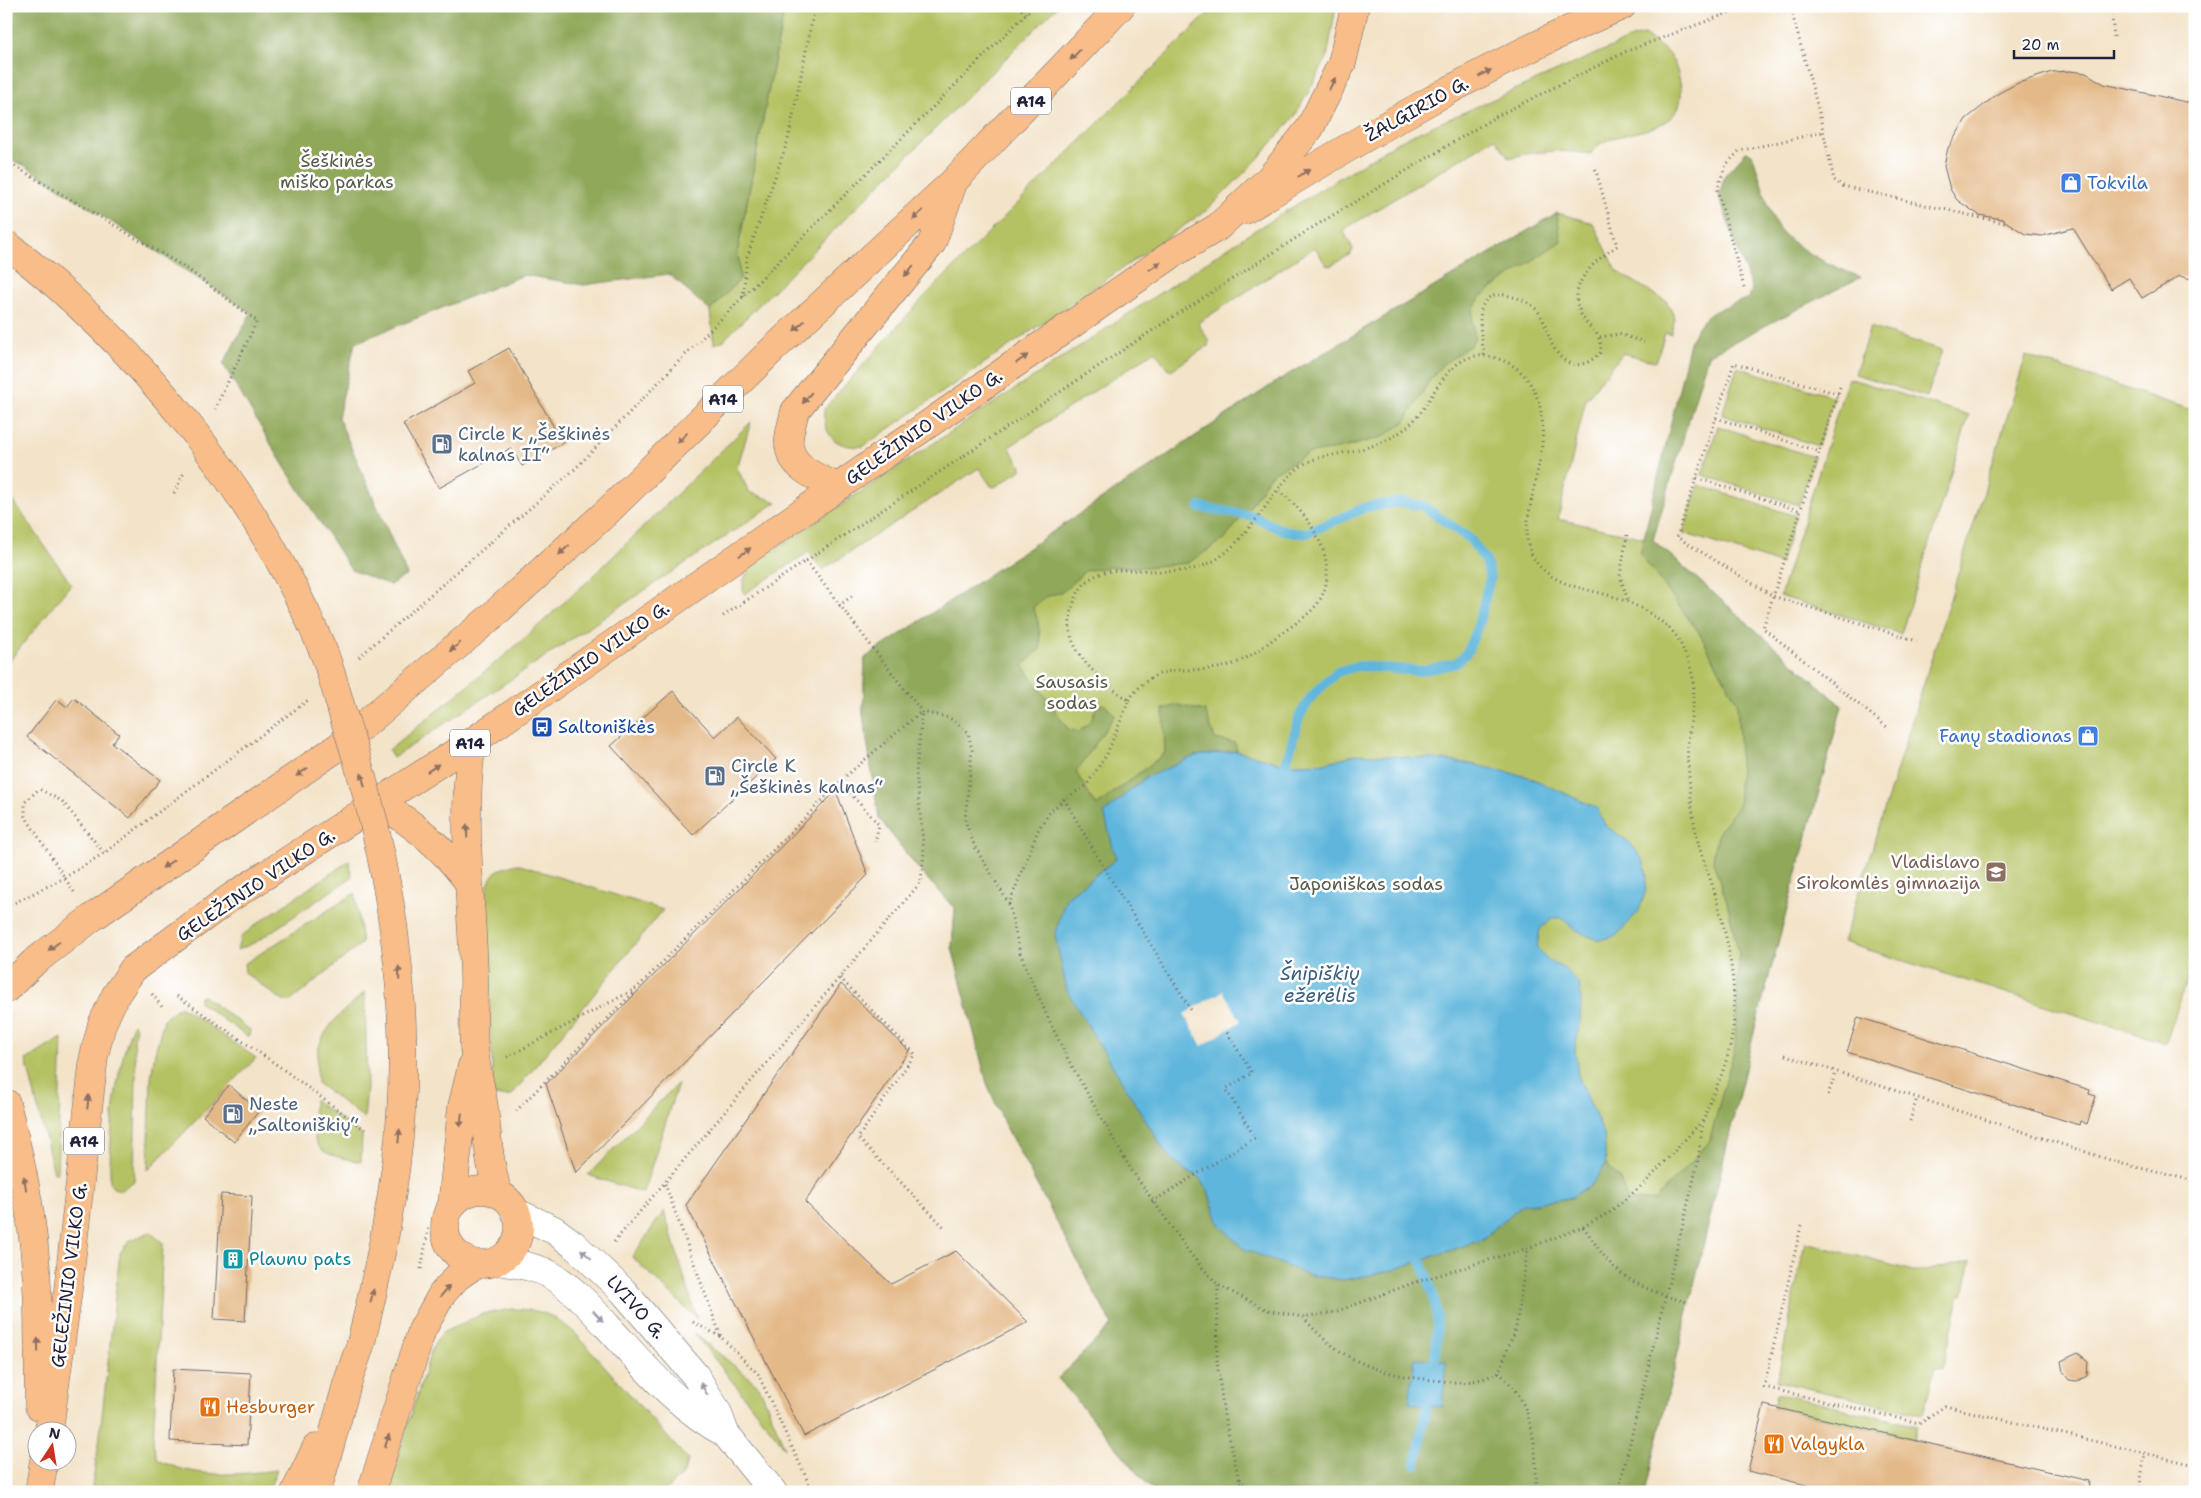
<svg xmlns="http://www.w3.org/2000/svg" width="2201" height="1498" font-family="'Shantell Sans',sans-serif">
  <style>
    .green { fill: #b5c264; stroke: #6c7250 }
    .forest { fill: #90a85a; stroke: #59654a }
    .water { fill: #5fb6dc; stroke: #406c8c }
    .pier { fill: #f3e3c8 }
    .lines { fill: none; stroke-linecap: round; stroke-linejoin: round }
    .stream { stroke: #5fb6dc; stroke-width: 10 }
    .building { fill: #e4b988 }
    .street-casing { stroke: #6b666c; stroke-width: 29 }
    .primary-casing { stroke: #6b666c; stroke-width: 29 }
    .highway-casing { stroke: #6b666c; stroke-width: 29 }
    .path { stroke: #6b666c; stroke-width: 3; stroke-dasharray: 1 4; stroke-linecap: butt }
    .street { stroke: #fff; stroke-width: 28 }
    .primary { stroke: #f8bd89; stroke-width: 28 }
    .highway { stroke: #f8bd89; stroke-width: 28 }
    .highway-bridge-casing { stroke: #6b666c; stroke-width: 29; stroke-linecap: butt }
    .highway-bridge { stroke: #f8bd89; stroke-width: 28 }
    .oneway { fill: #8d7062 }
    .oneway2 { fill: #9c9ca7 }
    .labels { text-anchor: middle; stroke-width: 5; stroke-linejoin: round; paint-order: stroke }
    .shield { fill: #fff; stroke: #646476; stroke-width: 1 }
    .shield-label { font-size: 16px; font-weight: bold; fill: #22223b }
    .street-label { font-size: 18px; fill: #22223b; stroke: #fff }
    .park-label { font-size: 18px; fill: #555a49; stroke: #fff }
    .shop-label { font-size: 18px; fill: #366cbe; stroke: #fff; text-anchor: start }
    .service-label { font-size: 18px; fill: #4e5e75; stroke: #fff; text-anchor: start }
    .transit-label { font-size: 18px; fill: #164399; stroke: #fff; text-anchor: start }
    .education-label { font-size: 18px; fill: #785e54; stroke: #fff; text-anchor: end }
    .culture-label { font-size: 18px; fill: #0d838f; stroke: #fff; text-anchor: start }
    .food-label { font-size: 18px; fill: #c56008; stroke: #fff; text-anchor: start }
    .water-label { font-size: 19px; font-style: italic; fill: #3a5d7b; stroke: #fff }
  </style>
  <rect width="100%" height="100%" fill="#fff"/>
  <filter id="ink" filterUnits="userSpaceOnUse"><feTurbulence type="fractalNoise" baseFrequency=".02" numOctaves="2"/><feDisplacementMap in="SourceGraphic" scale="10" xChannelSelector="R" yChannelSelector="G"/><feConvolveMatrix kernelMatrix="1 2 1 2 8 2 1 2 1" color-interpolation-filters="sRGB"/></filter>
  <filter id="wash" filterUnits="userSpaceOnUse"><feTurbulence type="fractalNoise" baseFrequency=".0096" numOctaves="4" result="noise"/><feDisplacementMap in="SourceGraphic" scale="20" xChannelSelector="R" yChannelSelector="G"/><feGaussianBlur stdDeviation="1.12" result="paint"/><feColorMatrix in="noise" values="0 0 0 0 0 0 0 0 0 0 0 0 0 0 0 0 0 1.4 0 .05"/><feComposite in="paint" operator="in"/></filter>
  <g filter="url(#wash)">
    <rect width="100%" height="100%" fill="#f3e3c8"/>
    <path class="green" d="M783,6H1058L723,341L714,344L710,311L740,279L738,249L782,21Z
      M1215,6H1336L1327,58L1295,116L1257,160L1207,210L864,446C836,449 823,436 824,409L921,300Z
      M1644,35C1666,50 1674,54 1680,82C1692,145 1604,123 1591,154C1562,150 1538,150 1509,158L1495,138L1343,230L1353,249L1351,254L1330,266L1326,265L1315,247L1198,323L1209,341L1208,346L1171,370L1167,368L1155,351L1009,447L1021,466V470L995,487L991,486L979,468L822,570L809,552L744,594C740,579 748,570 758,560L1247,235L1401,140L1634,37Z
      M1557,213L1593,223L1617,271L1667,302L1675,318L1671,334L1665,333L1656,362L1623,353L1586,399L1558,519L1653,540L1842,706L1752,1039L1645,1492H1154L1058,1378L1112,1325L1004,1123L987,1083L952,947L955,909L916,866L879,818L863,714L865,658L1279,380Z
      M1870,327L1942,350L1927,397L1855,374Z
      M2026,356L2195,411V954L2166,1043L1843,942Z
      M1737,367L1834,397L1818,446L1722,415Z
      M1848,378L1969,415L1901,634L1780,596Z
      M751,422L737,468L749,492L777,502L393,758L389,750L510,651L588,581Z
      M1718,426L1814,457L1799,505L1702,475Z
      M1698,485L1796,516L1780,564L1683,533Z
      M6,490L71,584L6,665Z
      M349,861L352,877L256,942L237,950L241,937L258,923Z
      M517,864L663,910L511,1096H493L486,893C492,870 495,870 517,864Z
      M355,893L362,943L291,1001H283L245,973L244,964Z
      M365,992L367,1088L364,1118L317,1083C317,1071 316,1058 319,1047C326,1024 348,1007 365,992Z
      M203,996L250,1030L249,1036H246L199,1002V997Z
      M180,1006L256,1058L148,1170L151,1078L155,1052L164,1019Z
      M133,1024L136,1027L134,1037L136,1076L134,1181L121,1190L113,1188L110,1182C110,1127 114,1077 133,1024Z
      M62,1038L57,1173H54L26,1060Z
      M678,1083L643,1193L588,1175Z
      M314,1100L362,1135L361,1162C311,1152 313,1150 314,1100Z
      M664,1211L697,1319L632,1257Z
      M150,1232L163,1243L153,1443L158,1460C196,1479 236,1475 277,1470L268,1492H91L99,1443L120,1253L129,1241Z
      M1805,1242L1913,1271H1925L1971,1260L1963,1294L1960,1293L1943,1369L1935,1367L1923,1415L1777,1381Z
      M513,1309C544,1310 552,1314 576,1334L688,1460L683,1474L663,1492H387L432,1348L442,1333L482,1314Z
      M694,1333L759,1386L785,1448Z
      M1776,1393L1917,1426L1914,1440L1773,1407Z"/>
    <path class="forest" d="M6,6H783L782,21L738,249L740,279L710,311L669,274L584,285L524,275L355,343L338,417L407,575L390,585L351,570L284,466L223,364L251,313L24,165L6,159Z
      M1747,151L1752,154C1760,175 1766,205 1776,224C1790,248 1836,268 1861,277L1708,355L1653,540L1842,706L1752,1039L1645,1492H1154L1058,1378L1112,1325L1004,1123L987,1083L952,947L955,909L916,866L879,818L863,714L865,658L1279,380L1557,213L1561,241L1481,296L1473,309L1472,321L1475,336L1471,345L1442,365L1428,383L1405,422L1382,437L1343,448L1307,454L1271,474L1251,505L1225,539L1188,563L1147,567H1110L1085,571L1064,591L1046,597L1033,607L1038,621L1041,648L1023,665L1068,729L1079,732L1091,721L1097,706L1104,704L1115,715L1076,772L1096,806L1165,753L1163,709L1178,705L1205,711L1215,739L1235,743L1237,751L1195,756L1116,859L1066,898L1185,1171L1197,1175L1207,1188L1219,1224L1343,1280L1387,1272L1481,1240L1522,1205L1570,1198L1592,1184L1606,1164L1620,1179L1628,1201L1655,1200L1709,1142L1735,1047L1739,954L1727,902L1713,862L1714,848L1721,828L1738,806L1740,760L1737,702L1698,631L1640,554L1690,342C1705,309 1716,311 1749,298L1752,290L1719,196L1725,175Z"/>
    <path class="water" d="M1237,751L1277,762L1298,764L1324,763L1357,754L1435,759L1471,764L1529,777L1597,808L1605,825L1630,843L1643,860L1647,876L1645,893L1639,911L1615,937L1597,940L1574,930L1563,918H1552L1540,929L1537,948L1546,959L1565,969L1579,984L1581,999L1580,1024L1575,1049L1578,1076L1604,1134L1606,1164L1592,1184L1570,1198L1522,1205L1481,1240L1387,1272L1343,1280L1308,1275L1242,1248L1219,1224L1207,1188L1197,1175L1185,1171L1165,1152L1067,991L1055,934L1066,898L1116,859L1104,813L1145,778L1195,756Z
      M1415,1358L1446,1361L1442,1407L1409,1403Z"/>
    <path class="pier" d="M1223,991L1241,1021L1202,1046L1184,1014Z"/>
    <g class="lines">
      <path class="stream" d="M1199,507L1253,516L1275,527L1294,533H1307L1366,507L1401,502L1423,506L1470,539L1486,561L1490,578L1478,626L1467,652L1457,663L1420,671L1357,666L1337,672L1312,696L1300,715L1286,763
        M1421,1261C1440,1306 1440,1324 1433,1372
        M1416,1464L1429,1393"/>
    </g>
    <g id="blocks">
      <path class="building" d="M2070,71L2086,73L2104,84L2195,104V280L2180,276L2142,298L2129,278L2111,289L2073,228L2042,236L2025,234L2002,219L1979,215L1957,200L1950,189L1944,166L1948,148L1966,119L1999,93L2018,83L2052,72Z
        M509,348L563,443L522,466L511,448L439,488L403,424L475,383L468,371Z
        M673,691L715,737L737,717L776,759L693,835L611,746Z
        M74,698L119,734L112,743L160,780L130,818L27,737L57,699L67,707Z
        M836,791L868,875L576,1173L546,1084Z
        M841,984L909,1051L805,1202L891,1284L956,1251L1028,1322L804,1436L686,1205Z
        M1858,1017L2090,1090L2089,1094L2096,1096L2087,1124L2080,1121L2079,1125L1847,1052Z
        M229,1085L259,1111L234,1142L203,1116Z
        M221,1194L252,1196L245,1321L214,1319Z
        M2078,1353L2088,1361L2087,1376L2077,1381L2069,1380L2063,1372L2061,1361Z
        M173,1369L251,1373L247,1445L170,1441Z
        M1764,1405L2089,1481L2088,1492H1836L1748,1471Z"/>
    </g>
  </g>
  <g filter="url(#ink)">
    <use href="#blocks" fill-opacity="0" stroke="#6b666c" stroke-width="1"/>
    <g class="lines">
      <g class="street-casing">
        <path id="street" d="M515,1212L554,1230L573,1244L623,1291L695,1375L717,1411L725,1433L773,1492
          M497,1261C515,1263 533,1266 549,1274C572,1287 592,1309 609,1328C645,1367 678,1408 725,1433"/>
      </g>
      <g class="primary-casing">
        <path id="primary" d="M1245,210C1366,135 1491,62 1622,6
          M472,742C461,819 471,895 474,973C475,1000 471,1029 475,1056C477,1074 482,1091 484,1108C488,1140 489,1163 498,1194
          M380,803C417,827 439,844 467,880
          M445 1227a37 37 0 1 1 74 0a37 37 0 1 1-74 0Z
          M452,1205L462,1107L472,1066
          M371,1492L422,1330L442,1294L457,1277L476,1264"/>
      </g>
      <g class="highway-casing">
        <path id="highway" d="M838,487C817,478 786,466 789,438C790,429 793,420 795,411L932,243L952,186
          M6,989L34,962L93,917L338,747L492,616L609,510L770,352L953,182L1121,6
          M6,1103C17,1145 27,1187 32,1230C40,1288 38,1347 39,1406
          M49,1430L68,1290L94,1056L102,1024L115,996L133,969L230,898L472,742L1174,253L1218,227L1270,178L1310,128L1342,63L1355,6
          M39,1492L44,1460
          M295,1492L316,1448
          M317,1492L347,1384L361,1343"/>
      </g>
      <path class="path" d="M1018,6L1026,14
        M1790,6L1819,112L1834,180L1843,186L2008,224
        M2111,6L2114,37
        M6,161L186,268L257,321L215,409
        M1744,287L1717,189L1726,165L1739,151L1823,132
        M743,297L747,257L788,140L815,6
        M1600,337L1619,334L1644,342
        M1484,355C1482,336 1469,291 1505,295C1514,297 1527,300 1534,307C1547,319 1546,337 1556,351C1570,371 1586,367 1601,352C1600,329 1592,333 1582,316C1565,285 1593,262 1617,246L1595,167
        M1840,387L1763,628L1887,727
        M1838,394L1734,363L1677,537L1773,596L1917,641
        M1716,418L1820,452
        M1697,478L1801,511
        M174,493L185,471
        M1627,535L1620,576L1628,601
        M806,561L922,712L950,718L968,732L972,750L965,821L975,847L1009,904L1039,828L1050,812L1064,799L1086,786L1107,754L1129,700C1105,685 1066,652 1070,621C1080,538 1155,587 1205,565C1229,555 1241,537 1257,518C1271,500 1285,476 1304,464C1316,457 1329,456 1342,453C1375,447 1403,438 1423,409C1437,388 1454,352 1485,356C1505,358 1521,368 1531,385C1554,424 1537,467 1530,508C1527,524 1524,540 1532,555C1551,591 1595,587 1628,602C1644,609 1662,620 1674,633C1679,639 1682,647 1685,654C1705,694 1684,724 1688,763C1690,789 1692,817 1698,842C1702,857 1708,872 1713,887C1725,928 1735,970 1734,1012C1734,1030 1730,1051 1724,1067C1719,1084 1709,1101 1704,1119C1700,1134 1700,1151 1697,1166L1618,1492
        M839,606L853,595
        M723,616L1159,326L1315,226L1495,117L1627,51L1747,6
        M359,657L575,469L679,361L1034,6
        M1129,700C1162,652 1193,681 1238,662C1252,656 1264,646 1276,637C1290,627 1308,617 1318,603C1344,565 1309,513 1279,491
        M840,782L879,825L875,842
        M1064,799L1104,868L1191,1010
        M74,892L25,816V802L39,789L62,801L104,853
        M1009,904L1020,953L1047,1016L1069,1061L1130,1168L1192,1256L1218,1285L1267,1310L1303,1317L1335,1312L1413,1283L1528,1248L1583,1227L1610,1212L1646,1182L1704,1119
        M6,907L64,878L104,853L308,700
        M840,978L915,1054L858,1138L944,1227
        M152,994L162,1007
        M177,996L280,1067L368,1132
        M1785,1055L2123,1164L2195,1181
        M507,1057L637,988L848,774L921,712
        M1828,1095L1836,1072
        M516,1111L635,991
        M1910,1121L1917,1098
        M665,1184L721,1337L758,1374L809,1484
        M1152,1202L1255,1138L1226,1089L1252,1073L1226,1031
        M1801,1226L1764,1387L1919,1423L1945,1406L2195,1465
        M1583,1227C1592,1238 1599,1251 1609,1262C1629,1284 1659,1295 1687,1302
        M614,1242L921,882L924,852L916,773L922,712
        M421,1269L429,1226
        M1218,1285L1217,1361L1224,1415L1242,1492
        M1303,1317C1340,1361 1377,1374 1433,1380C1457,1383 1477,1384 1499,1372L1516,1327L1528,1248
        M693,1322L721,1337
        M1499,1372C1505,1379 1512,1385 1517,1393C1535,1420 1537,1460 1536,1492
        M1240,1479L1250,1492
        M2139,1492L2145,1453"/>
      <use href="#street" class="street"/>
      <use href="#primary" class="primary"/>
      <use href="#highway" class="highway"/>
      <g class="highway-bridge-casing">
        <path id="highway-bridge" d="M6,244C141,348 255,491 322,648C332,672 338,699 346,724C387,850 409,980 401,1113C396,1191 379,1267 361,1343"/>
      </g>
      <use href="#highway-bridge" class="highway-bridge"/>
    </g>
    <defs><path id="oneway-solid" d="M-6-.8H1V-3.2L6.5 0L1 3.2V.8H-6Z" transform="scale(1.25)"/></defs>
    <g class="oneway">
      <use href="#oneway-solid" transform="translate(1075 55) rotate(134)"/>
      <use href="#oneway-solid" transform="translate(1485 73) rotate(-28)"/>
      <use href="#oneway-solid" transform="translate(1332 84) rotate(-63)"/>
      <use href="#oneway-solid" transform="translate(1304 173) rotate(-32)"/>
      <use href="#oneway-solid" transform="translate(918 215) rotate(137)"/>
      <use href="#oneway-solid" transform="translate(1155 266) rotate(-35)"/>
      <use href="#oneway-solid" transform="translate(909 271) rotate(129)"/>
      <use href="#oneway-solid" transform="translate(799 326) rotate(137)"/>
      <use href="#oneway-solid" transform="translate(1022 359) rotate(-35)"/>
      <use href="#oneway-solid" transform="translate(807 398) rotate(129)"/>
      <use href="#oneway-solid" transform="translate(682 438) rotate(136)"/>
      <use href="#oneway-solid" transform="translate(564 550) rotate(138)"/>
      <use href="#oneway-solid" transform="translate(745 552) rotate(-35)"/>
      <use href="#oneway-solid" transform="translate(455 647) rotate(140)"/>
      <use href="#oneway-solid" transform="translate(433 768) rotate(-34)"/>
      <use href="#oneway-solid" transform="translate(302 772) rotate(145)"/>
      <use href="#oneway-solid" transform="translate(363 780) rotate(-104)"/>
      <use href="#oneway-solid" transform="translate(467 831) rotate(-92)"/>
      <use href="#oneway-solid" transform="translate(168 864) rotate(145)"/>
      <use href="#oneway-solid" transform="translate(54 946) rotate(143)"/>
      <use href="#oneway-solid" transform="translate(399 973) rotate(-92)"/>
      <use href="#oneway-solid" transform="translate(88 1102) rotate(-84)"/>
      <use href="#oneway-solid" transform="translate(461 1120) rotate(97)"/>
      <use href="#oneway-solid" transform="translate(399 1136) rotate(-84)"/>
      <use href="#oneway-solid" transform="translate(25 1183) rotate(-99)"/>
      <use href="#oneway-solid" transform="translate(445 1291) rotate(-51)"/>
      <use href="#oneway-solid" transform="translate(372 1296) rotate(-77)"/>
      <use href="#oneway-solid" transform="translate(38 1345) rotate(-91)"/>
      <use href="#oneway-solid" transform="translate(387 1441) rotate(-72)"/>
    </g>
    <g class="oneway2">
      <use href="#oneway-solid" transform="translate(586 1254) rotate(-139)"/>
      <use href="#oneway-solid" transform="translate(598 1316) rotate(47)"/>
      <use href="#oneway-solid" transform="translate(704 1389) rotate(-121)"/>
    </g>
  </g>
  <defs>
    <g id="shop-square" transform="scale(1.125)"><rect x="-9" y="-9" width="18" height="18" rx="4" fill="#3f7fe0" stroke="#fff"/><path d="M-5-2.5h2.3a2.7 3.5 0 0 1 5.4 0H5L5.5 6h-11ZM-1.5-2.5h3a1.5 2.3 0 0 0-3 0Z" fill="#fff"/></g>
    <g id="fuel-square" transform="scale(1.125)"><rect x="-9" y="-9" width="18" height="18" rx="4" fill="#5c6f8a" stroke="#fff"/><path d="M-5.5-6h7V0h2V4h1.3V-2.5L3-4.5l.8-.8L6-3V5H2.5V1h-1V6h-7ZM-4.2-4.7v3.2H.2V-4.7Z" fill="#fff"/></g>
    <g id="bus-square" transform="scale(1.125)"><rect x="-9" y="-9" width="18" height="18" rx="4" fill="#1a4fb4" stroke="#fff"/><path d="M-5-6H5V4H4V6H2V4H-2V6H-4V4H-5ZM-3.5-4V0h7V-4ZM-3.5 1.2v1.5H-2V1.2ZM2 1.2v1.5H3.5V1.2Z" fill="#fff"/></g>
    <g id="school-square" transform="scale(1.125)"><rect x="-9" y="-9" width="18" height="18" rx="4" fill="#8d6e63" stroke="#fff"/><path d="M0-5L7-2L0 1L-7-2ZM-4 1L0 2.5L4 1V4Q0 6-4 4Z" fill="#fff"/></g>
    <g id="building-square" transform="scale(1.125)"><rect x="-9" y="-9" width="18" height="18" rx="4" fill="#0f9aa8" stroke="#fff"/><path d="M-4-6H4V6H1V3H-1V6H-4ZM-2.5-4.3h1.7v1.8h-1.7ZM.8-4.3h1.7v1.8H.8ZM-2.5-1h1.7V.8h-1.7ZM.8-1h1.7V.8H.8Z" fill="#fff"/></g>
    <g id="restaurant-square" transform="scale(1.125)"><rect x="-9" y="-9" width="18" height="18" rx="4" fill="#e8710a" stroke="#fff"/><path d="M-5-6h1v4h1v-4h1v4h1v-4h1v5L-1.5 .5V6h-2V.5L-5-1ZM5-6V6H3V1.5H1.5Q1.5-4 5-6Z" fill="#fff"/></g>
  </defs>
  <g fill-rule="evenodd">
    <use href="#shop-square" x="2071" y="183"/>
    <use href="#fuel-square" x="442" y="444"/>
    <use href="#bus-square" x="542" y="727"/>
    <use href="#shop-square" x="2088" y="736"/>
    <use href="#fuel-square" x="715" y="776"/>
    <use href="#school-square" x="1996" y="872"/>
    <use href="#fuel-square" x="233" y="1114"/>
    <use href="#building-square" x="233" y="1259"/>
    <use href="#restaurant-square" x="210" y="1407"/>
    <use href="#restaurant-square" x="1774" y="1444"/>
  </g>
  <g class="labels">
    <g class="shield">
      <rect x="1011" y="87.5" width="40" height="27" rx="4"/>
      <rect x="703" y="385.5" width="40" height="27" rx="4"/>
      <rect x="450" y="729.5" width="40" height="27" rx="4"/>
      <rect x="64" y="1127.5" width="40" height="27" rx="4"/>
    </g>
    <g class="shield-label">
      <text x="1031" y="107">A14</text>
      <text x="723" y="405">A14</text>
      <text x="470" y="749">A14</text>
      <text x="84" y="1147">A14</text>
    </g>
    <g class="street-label">
      <text transform="translate(1417 109) rotate(-29)" y="6">ŽALGIRIO G.</text>
      <text transform="translate(924 427) rotate(-35)" y="6">GELEŽINIO VILKO G.</text>
      <text transform="translate(591 659) rotate(-35)" y="6">GELEŽINIO VILKO G.</text>
      <text transform="translate(256 885) rotate(-34)" y="6">GELEŽINIO VILKO G.</text>
      <text transform="translate(69 1275) rotate(-83)" y="6">GELEŽINIO VILKO G.</text>
      <text transform="translate(636 1307) rotate(48)" y="6">LVIVO G.</text>
    </g>
    <g class="park-label">
      <text x="337" y="167">Šeškinės<tspan x="337" dy="21">miško parkas</tspan></text>
      <text x="1072" y="688">Sausasis<tspan x="1072" dy="21">sodas</tspan></text>
      <text x="1366" y="890">Japoniškas sodas</text>
    </g>
    <g class="shop-label">
      <text x="2087" y="189">Tokvila</text>
      <text x="2072" y="742" text-anchor="end">Fanų stadionas</text>
    </g>
    <g class="service-label">
      <text x="458" y="440">Circle K „Šeškinės<tspan x="458" dy="21">kalnas II“</tspan></text>
      <text x="731" y="772">Circle K<tspan x="731" dy="21">„Šeškinės kalnas“</tspan></text>
      <text x="249" y="1110">Neste<tspan x="249" dy="21">„Saltoniškių“</tspan></text>
    </g>
    <g class="transit-label">
      <text x="558" y="733">Saltoniškės</text>
    </g>
    <g class="education-label">
      <text x="1980" y="868">Vladislavo<tspan x="1980" dy="21">Sirokomlės gimnazija</tspan></text>
    </g>
    <g class="culture-label">
      <text x="249" y="1265">Plaunu pats</text>
    </g>
    <g class="food-label">
      <text x="226" y="1413">Hesburger</text>
      <text x="1790" y="1450">Valgykla</text>
    </g>
    <g class="water-label">
      <text x="1320" y="980">Šnipiškių<tspan x="1320" dy="22">ežerėlis</tspan></text>
    </g>
  </g>
  <rect width="2201" height="1498" fill="none" stroke="#fff" stroke-width="25"/>
  <g transform="translate(52 1446) rotate(12)"><circle r="24" fill="#ffffff" stroke="#a7a7b1"/>
  <path d="M0-4L9 19L0 12L-9 19Z" fill="#c8321e"/>
  <text y="-8" font-size="14" font-weight="bold" text-anchor="middle" fill="#22223b">N</text>
  </g>
  <path d="M2014 50v8h100v-8" fill="none" stroke="#22223b" stroke-width="2.5"/>
  <text x="2021" y="50" font-size="15" fill="#22223b" stroke="#ffffff" stroke-width="4" paint-order="stroke">20 m</text>
</svg>
